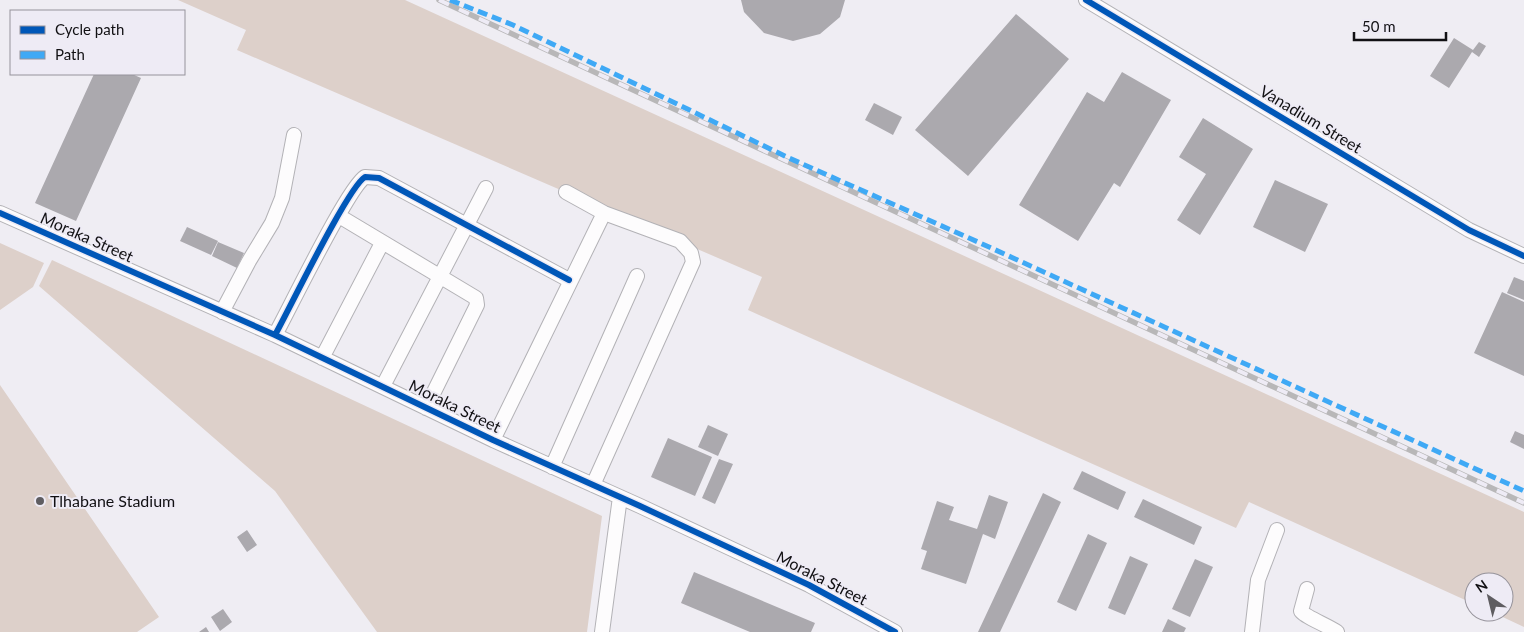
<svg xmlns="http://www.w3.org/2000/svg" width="1524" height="632" font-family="Lato,sans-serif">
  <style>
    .green { fill: #ddd0ca }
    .building { fill: #aba9ae }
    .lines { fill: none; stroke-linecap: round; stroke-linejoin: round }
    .street-casing { stroke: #b3b2b6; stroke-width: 16 }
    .street { stroke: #fdfcfd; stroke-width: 14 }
    .rail-casing { stroke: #b8b7b8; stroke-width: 5.5 }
    .rail { stroke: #eeebf5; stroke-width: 4; stroke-dasharray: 11; stroke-linecap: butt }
    .quiet { stroke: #3fa9f5; stroke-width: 5; stroke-dasharray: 10 5; stroke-linecap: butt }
    .cycleway-casing { stroke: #eeebf5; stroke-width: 9 }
    .cycleway { stroke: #0057b8; stroke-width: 6 }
    .poi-dot { fill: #5f5d61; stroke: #eeebf5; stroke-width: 2 }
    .labels { text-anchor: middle; stroke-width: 4; stroke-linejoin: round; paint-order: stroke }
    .street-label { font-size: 16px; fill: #111013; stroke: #eeebf5 }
    .poi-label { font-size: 16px; fill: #111013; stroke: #eeebf5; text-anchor: start }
  </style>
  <rect width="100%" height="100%" fill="#efedf3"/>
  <path class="green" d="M178,0H405L1524,512V627L1492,612H1504V582H1474V604L1249,502L1236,528L748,310L762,277L237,50L246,30Z
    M0,243L44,263L33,287L0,310Z
    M52,260L602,516L587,632H377L275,491L39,286Z
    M0,385L159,617L137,632H0Z"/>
  <path class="building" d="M741,0H845L840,17L820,34L793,41L764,33L744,12Z
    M1016,14L1069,59L968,176L915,130Z
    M1454,38L1473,50L1479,42L1486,46L1479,57L1472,52L1449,88L1430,76Z
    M1122,72L1171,100L1120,187L1114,183L1078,241L1019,205L1087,92L1104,102Z
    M94,74H132L141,78L76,221L35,203Z
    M874,103L902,117L893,135L865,120Z
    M1203,118L1253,149L1200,235L1177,220L1206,174L1179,157Z
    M1275,180L1328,204L1305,252L1253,227Z
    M187,227L218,241L211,255L180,241Z
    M218,242L244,253L237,268L212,256Z
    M1514,277L1524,281V300L1507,293Z
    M1502,292L1524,302V376L1474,353Z
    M708,425L728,434L718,456L698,447Z
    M1515,431L1524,435V449L1510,442Z
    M668,438L712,457L695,496L651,477Z
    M719,459L733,464L715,504L702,498Z
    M1082,471L1126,492L1118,510L1073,489Z
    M1043,493L1061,502L1000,632H978Z
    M989,495L1008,502L995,539L983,534L966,584L921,569L927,551L921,549L937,501L954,507L949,520L977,529Z
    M1143,499L1202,527L1194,545L1134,517Z
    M247,530L257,545L247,552L237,537Z
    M1088,534L1107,543L1076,611L1057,602Z
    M1130,556L1148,564L1125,615L1108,608Z
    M1195,559L1213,567L1190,617L1172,609Z
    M694,572L815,623L811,632H750L681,603Z
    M223,609L232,622L220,631L211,617Z
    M1168,619L1186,628L1184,632H1162Z
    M206,627L209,632H199Z"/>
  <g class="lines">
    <g class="street-casing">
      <path id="street" d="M1086,0L1469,230L1524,256
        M566,192L604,213L680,241L691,253L693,262L593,485
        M0,213L275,335L493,440L640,506L809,585L895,632
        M339,216L476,298L477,305L426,408
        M222,312L249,261L272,223L282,198L294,135
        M275,335C289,310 348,187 365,177L379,178L569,280
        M322,358L382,243
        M383,386L486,188
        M493,440L604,213
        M552,467L637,276
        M1307,589L1301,611C1305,617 1327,625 1337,632
        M602,632L620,497
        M1252,632L1258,580L1277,530"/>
    </g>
    <use href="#street" class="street"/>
    <g class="rail-casing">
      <path id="rail" d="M439,0L1524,503"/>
    </g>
    <use href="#rail" class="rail"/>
    <path class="quiet" d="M450,0L513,25L789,158L978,242L1524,491"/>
    <g class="cycleway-casing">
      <path id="cycleway" d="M1086,0L1469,230L1524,256
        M0,213L275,335L493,440L640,506L809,585L895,632
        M275,335C289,310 348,187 365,177L379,178L569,280"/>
    </g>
    <use href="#cycleway" class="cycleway"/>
  </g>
  <circle class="poi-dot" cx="40" cy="501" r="5"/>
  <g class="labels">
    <g class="street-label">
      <text transform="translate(1311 119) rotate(31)" y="6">Vanadium Street</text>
      <text transform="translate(87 237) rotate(24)" y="6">Moraka Street</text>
      <text transform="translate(455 406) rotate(26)" y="6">Moraka Street</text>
      <text transform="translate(822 578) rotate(27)" y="6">Moraka Street</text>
    </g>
    <g class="poi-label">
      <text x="50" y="507">Tlhabane Stadium</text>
    </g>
  </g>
  <rect x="10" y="10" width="175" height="65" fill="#eeebf5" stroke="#96939b"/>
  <rect x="20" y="26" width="25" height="8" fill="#0057b8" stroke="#96939b"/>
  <text x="55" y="35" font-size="15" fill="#111013">Cycle path</text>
  <rect x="20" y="51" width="25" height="8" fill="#3fa9f5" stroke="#96939b"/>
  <text x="55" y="60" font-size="15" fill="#111013">Path</text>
  <g transform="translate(1489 597) rotate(325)"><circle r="24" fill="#eeebf5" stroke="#96939b"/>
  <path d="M0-4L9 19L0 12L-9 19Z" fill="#5f5d61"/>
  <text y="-8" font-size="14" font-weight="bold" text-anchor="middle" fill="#111013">N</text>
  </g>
  <path d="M1354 32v8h92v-8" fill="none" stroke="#111013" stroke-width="2.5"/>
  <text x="1362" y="32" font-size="15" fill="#111013" stroke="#eeebf5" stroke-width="4" paint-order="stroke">50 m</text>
</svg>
